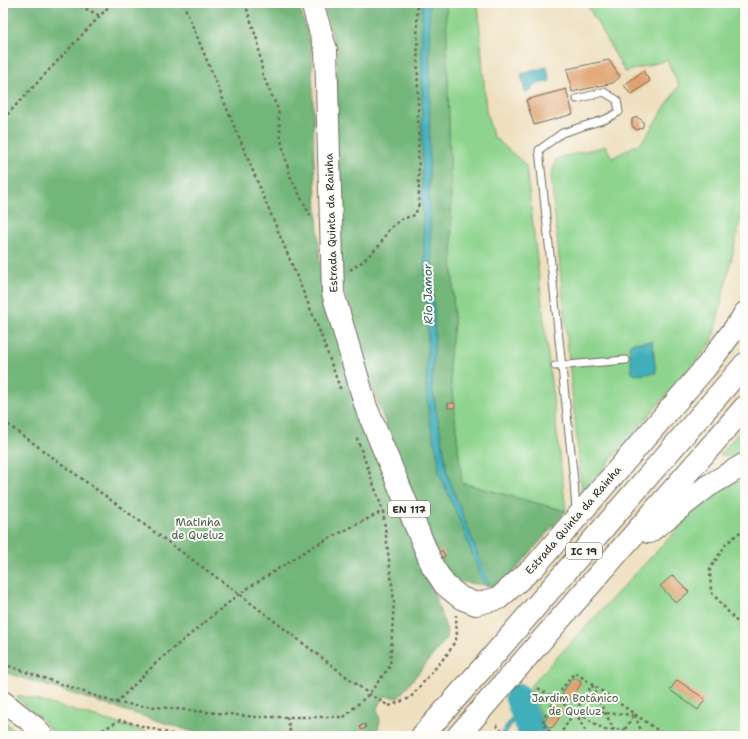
<svg xmlns="http://www.w3.org/2000/svg" width="748" height="739" font-family="'Shantell Sans',sans-serif">
  <style>
    .green { fill: #8ed48e; stroke: #5c805c }
    .forest { fill: #72b679; stroke: #4e7052 }
    .water { fill: #3fafb9; stroke: #356d72 }
    .lines { fill: none; stroke-linecap: round; stroke-linejoin: round }
    .river { stroke: #3fafb9; stroke-width: 27 }
    .building { fill: #e0a370 }
    .lane-casing { stroke: #6f6a5e; stroke-width: 9 }
    .secondary-casing { stroke: #6f6a5e; stroke-width: 22 }
    .primary-casing { stroke: #6f6a5e; stroke-width: 24 }
    .highway-casing { stroke: #6f6a5e; stroke-width: 24 }
    .path { stroke: #6f6a5e; stroke-width: 2.5; stroke-dasharray: 3 3; stroke-linecap: butt }
    .lane { stroke: #fff; stroke-width: 7 }
    .secondary { stroke: #fff; stroke-width: 20 }
    .primary { stroke: #fff; stroke-width: 22 }
    .highway { stroke: #fff; stroke-width: 22 }
    .labels { text-anchor: middle; stroke-width: 4; stroke-linejoin: round; paint-order: stroke }
    .shield { fill: #fdfcf7; stroke: #6a6a68; stroke-width: 1 }
    .shield-label { font-size: 10px; font-weight: bold; fill: #2b2b2b }
    .street-label { font-size: 11px; fill: #2b2b2b; stroke: #fdfcf7 }
    .park-label { font-size: 11px; fill: #495e49; stroke: #fdfcf7 }
    .water-label { font-size: 12px; font-style: italic; fill: #336064; stroke: #fdfcf7 }
  </style>
  <rect width="100%" height="100%" fill="#fdfcf7"/>
  <filter id="ink" filterUnits="userSpaceOnUse"><feTurbulence type="fractalNoise" baseFrequency=".025" numOctaves="2"/><feDisplacementMap in="SourceGraphic" scale="8" xChannelSelector="R" yChannelSelector="G"/><feConvolveMatrix kernelMatrix="1 2 1 2 8 2 1 2 1" color-interpolation-filters="sRGB"/></filter>
  <filter id="wash" filterUnits="userSpaceOnUse"><feTurbulence type="fractalNoise" baseFrequency=".012" numOctaves="4" result="noise"/><feDisplacementMap in="SourceGraphic" scale="16" xChannelSelector="R" yChannelSelector="G"/><feGaussianBlur stdDeviation="0.9" result="paint"/><feColorMatrix in="noise" values="0 0 0 0 0 0 0 0 0 0 0 0 0 0 0 0 0 1.4 0 .05"/><feComposite in="paint" operator="in"/></filter>
  <g filter="url(#wash)">
    <rect width="100%" height="100%" fill="#eedfbe"/>
    <path class="green" d="M446,3H478L486,111L493,136L526,165L566,511L462,483L449,363L454,324Z
      M586,3H745V201L712,342L582,493L551,176L557,158L606,146L612,158L642,142L679,86L667,60L625,72Z
      M745,426V450L729,457L720,454Z
      M745,476V736H547L530,686L700,505L738,479Z
      M19,695L151,733L165,736H57L36,714L17,698V697Z
      M3,718L17,736H3Z"/>
    <path class="forest" d="M3,3H298L312,48L314,159L321,286L399,512L436,599L447,631L446,639L398,698L385,696L377,708L380,721L376,736H206L3,672Z
      M323,3H446L454,324L449,363L462,483L566,511L501,587L460,582L442,568L371,386L339,272L336,154L337,53Z"/>
    <path class="water" d="M422,3H429L430,85L429,199L435,333L432,387L445,457L447,473L490,586L484,585L458,517L439,473L438,457L430,424L426,389L428,336L422,199Z
      M547,67L550,81L533,85L531,90L525,92L521,74Z
      M652,341L656,373L635,375L632,373L629,346L631,343Z
      M520,696L537,736H530L519,714L504,736H499L512,717V706Z"/>
    <g class="lines">
      <path class="river" d="M518,697L531,732L534,736"/>
    </g>
    <g id="blocks">
      <path class="building" d="M609,60L620,77L613,83L572,92L567,69Z
        M643,71L650,81L631,95L624,85Z
        M566,89L573,114L534,125L526,100Z
        M637,117L643,121V127L637,130L632,126V119Z
        M448,403H455V408H448Z
        M442,550L445,556L441,559L437,553Z
        M673,575L689,592L676,603L660,586Z
        M572,678H575L580,681L581,684L571,699H568L563,696L562,694Z
        M677,680L705,699L698,710L670,690Z
        M557,706L562,709L563,712L553,727L550,728L545,724L544,722L554,707Z
        M365,724L366,728L361,730L360,726Z"/>
    </g>
  </g>
  <g filter="url(#ink)">
    <use href="#blocks" fill-opacity="0" stroke="#6f6a5e" stroke-width="1"/>
    <g class="lines">
      <g class="lane-casing">
        <path id="lane" d="M555,366L626,360
          M576,511L574,481L539,150L562,133L606,119L619,112L617,100L604,92L577,99"/>
      </g>
      <g class="secondary-casing">
        <path id="secondary" d="M3,701L36,727L43,736"/>
      </g>
      <g class="primary-casing">
        <path id="primary" d="M312,3L326,50L333,293L366,407L433,567L445,585L461,598L476,604L499,598L535,566L706,367L741,320L745,313"/>
      </g>
      <g class="highway-casing">
        <path id="highway" d="M649,532L708,486L745,464
          M422,736L486,664L745,364
          M458,736L745,407"/>
      </g>
      <path class="path" d="M75,3L100,16
        M183,3L320,332L341,391
        M245,3L258,43L263,76L278,109L281,140L290,176L312,219
        M3,119L112,3
        M350,270L362,262L379,246L389,229L402,219L415,215L419,204L417,3
        M3,421L239,594L369,694L389,706L410,698L449,652L457,637L456,615
        M745,528L726,544L710,569L711,592L745,631
        M3,664L116,703L257,717H344L369,694L390,666L394,601L383,511L357,438
        M592,685L596,695L614,730
        M538,688L605,730
        M116,703L158,661L239,594L312,547L383,511
        M635,715L643,736
        M287,717L291,736
        M496,725L507,736
        M625,729L634,715
        M92,736L120,720L179,736
        M554,736L544,725L543,719L570,677L576,673L666,736
        M559,736L592,685
        M588,736L575,711L634,715
        M607,736L605,730L625,729L628,736"/>
      <use href="#lane" class="lane"/>
      <use href="#secondary" class="secondary"/>
      <use href="#primary" class="primary"/>
      <use href="#highway" class="highway"/>
    </g>
  </g>
  <g class="labels">
    <g class="shield">
      <rect x="388" y="501" width="42" height="16" rx="3"/>
      <rect x="566" y="543" width="36" height="16" rx="3"/>
    </g>
    <g class="shield-label">
      <text x="409" y="513">EN 117</text>
      <text x="584" y="555">IC 19</text>
    </g>
    <g class="street-label">
      <text transform="translate(331 223) rotate(-92)" y="4">Estrada Quinta da Rainha</text>
      <text transform="translate(573 520) rotate(-49)" y="4">Estrada Quinta da Rainha</text>
    </g>
    <g class="park-label">
      <text x="198" y="526">Matinha<tspan x="198" dy="13">de Queluz</tspan></text>
      <text x="575" y="702">Jardim Botânico<tspan x="575" dy="13">de Queluz</tspan></text>
    </g>
    <g class="water-label">
      <text transform="translate(428 294) rotate(-91)" y="4">Rio Jamor</text>
    </g>
  </g>
  <rect width="748" height="739" fill="none" stroke="#fdfcf7" stroke-width="16"/>
</svg>
